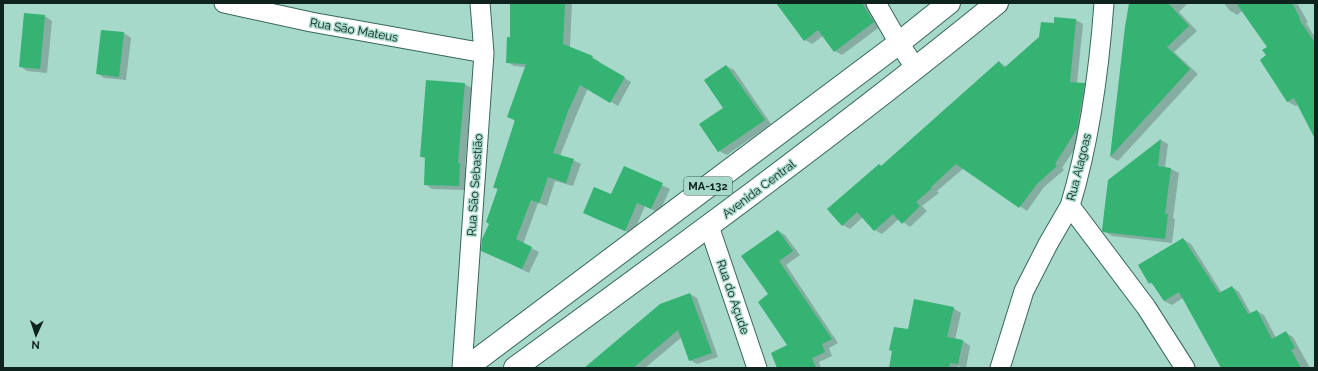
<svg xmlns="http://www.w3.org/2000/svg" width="1318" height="371" font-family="Raleway,sans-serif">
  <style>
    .shadow { fill: #0003 }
    .building { fill: #34b372 }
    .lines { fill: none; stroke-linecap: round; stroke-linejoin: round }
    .street-casing { stroke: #38675b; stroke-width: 21 }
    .primary-casing { stroke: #38675b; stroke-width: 24 }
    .street { stroke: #fff; stroke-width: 19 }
    .primary { stroke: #fff; stroke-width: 22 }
    .labels { text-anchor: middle; stroke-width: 3; stroke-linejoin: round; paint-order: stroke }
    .shield { fill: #a7d9cb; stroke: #3d5a52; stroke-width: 1 }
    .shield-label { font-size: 11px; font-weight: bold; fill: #0f231e }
    .street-label { font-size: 12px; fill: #0f231e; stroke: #a7d9cb }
  </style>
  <rect width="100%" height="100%" fill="#a7d9cb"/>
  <path class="shadow" d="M511,3H572L570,48L592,57L600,62L599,63L631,82L618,106L588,88L576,116L560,156L573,160L581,164L573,186L555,181L547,206L538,203L523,244L539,252L529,273L490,254V224L498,190L494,187L515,121L508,116L526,67L514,66L507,62L511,38Z
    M776,3H866L881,26L842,55L835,51L823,36L812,44L805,40Z
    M1130,3H1188L1179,12L1197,31L1174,52L1198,74L1118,161L1111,157L1126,27Z
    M1224,3H1297L1308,22L1306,23L1315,37V128L1298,105L1296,106L1288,102L1261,61L1268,56V47L1242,11L1237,15L1229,10Z
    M45,16L52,21L47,73L27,71L20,66Z
    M1076,20L1083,24L1077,83L1084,84L1091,88L1084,135L1062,168L1064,170L1044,187L1027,211L964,168L937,191L939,193L922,206L927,211L910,227L899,219L882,234L875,230L863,217L850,229L843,225L880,165L882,166L999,62L1007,67L1054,24Z
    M124,33L131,38L126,80L104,78L97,73Z
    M726,66L734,70L771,124L727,155L719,151L725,108Z
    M464,84L472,88L465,167L467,168L466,190L432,189L425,184V159L421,156Z
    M1161,140L1168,144L1165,168L1171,169L1179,173L1173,218L1175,219L1172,243L1112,236L1104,231L1109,181Z
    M625,167L670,189L659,213L645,206L633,234L592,217L611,195Z
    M778,231L785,235L800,255L786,265L838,343L829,348L832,356L819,362L821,368H778L788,345L770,295Z
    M1183,239L1191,244L1222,293L1232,287L1239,292L1251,314L1257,311L1264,315L1276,338L1286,333L1293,337L1310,368H1222L1183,298L1172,305L1164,301L1154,285L1150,283Z
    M690,294L697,298L718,357L697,364L690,360L682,337L645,368H587Z
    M953,308L961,313L955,340L963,341L970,346L966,368L958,366L957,368H890L893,352L890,350L909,331Z"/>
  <path class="building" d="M510,3H565L563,44L593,56L592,58L625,77L610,103L580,85L568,111L553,153L574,159L566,183L548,177L539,203L531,200L516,239L532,247L522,269L481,251L482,239L489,224L486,222L498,188H493L515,120L507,117L526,64L506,63L507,37H510Z
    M776,3H862L874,22L834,52L818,30L804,41Z
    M1129,3H1168L1189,26L1167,47L1190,69L1110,157L1125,27Z
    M1236,3H1292L1300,18L1299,19L1315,43V139L1294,98L1287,102L1260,60L1266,55L1262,50L1267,47Z
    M24,13L45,15L40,69L19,67Z
    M1054,17L1076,19L1070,82L1085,83L1077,129L1055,164L1057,166L1037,184L1019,208L956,164L931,187L932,188L916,202L920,206L902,224L893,214L874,231L857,212L842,226L827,209L879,164L881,166L999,61L1004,68L1039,37L1041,22L1054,23Z
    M101,30L124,32L119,77L96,74Z
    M726,65L765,120L718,152L699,124L723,108L704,80Z
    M426,80L465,83L458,163H460L459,186L424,185L425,157H420Z
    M1161,139L1158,166L1171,168L1165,214H1168L1165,239L1103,232L1102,230L1108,180Z
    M624,166L663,183L651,209L637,203L625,231L583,213L594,187L611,194Z
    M778,230L793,251L779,261L832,339L822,344L825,352L812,358L816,368H777L771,353L787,345L758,302L768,294L741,256Z
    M1183,238L1219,293L1232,286L1248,314L1257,310L1272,339L1286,331L1295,348L1291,350L1301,368H1221L1179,292L1164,301L1151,282L1149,284L1138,265Z
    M690,293L712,353L689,361L678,330L633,368H584L660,304Z
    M914,299L954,307L947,337L963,340L958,364L950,363L949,368H889L892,351L889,350L894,327L908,329Z"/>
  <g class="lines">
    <g class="street-casing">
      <path id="street" d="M224,3L311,22L484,53
        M876,3L899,43L916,69
        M1104,3C1099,72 1090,140 1070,206L1146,307L1185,368
        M709,226L757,368
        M462,368L484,53L480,3
        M1000,368L1024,291L1048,244L1070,206"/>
    </g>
    <g class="primary-casing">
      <path id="primary" d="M466,368L899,43L949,3
        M515,368C678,249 841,130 997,3"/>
    </g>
    <use href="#street" class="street"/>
    <use href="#primary" class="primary"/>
  </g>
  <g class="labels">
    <rect class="shield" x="684" y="177" width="48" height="18" rx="3"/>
    <g class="shield-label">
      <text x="708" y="190">MA-132</text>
    </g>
    <g class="street-label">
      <text transform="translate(354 30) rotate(10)" y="4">Rua São Mateus</text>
      <text transform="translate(1079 167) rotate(-76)" y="4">Rua Alagoas</text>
      <text transform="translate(475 185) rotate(-86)" y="4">Rua São Sebastião</text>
      <text transform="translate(759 189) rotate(-37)" y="4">Avenida Central</text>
      <text transform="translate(733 297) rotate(71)" y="4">Rua do Açude</text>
    </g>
  </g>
  <rect width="1318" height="371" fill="none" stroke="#0f231e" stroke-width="8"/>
  <g transform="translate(36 335) rotate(183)" stroke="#a7d9cb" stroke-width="3" paint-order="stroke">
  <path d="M0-3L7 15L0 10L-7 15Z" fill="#0f231e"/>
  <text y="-6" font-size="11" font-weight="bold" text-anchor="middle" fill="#0f231e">N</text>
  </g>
</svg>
